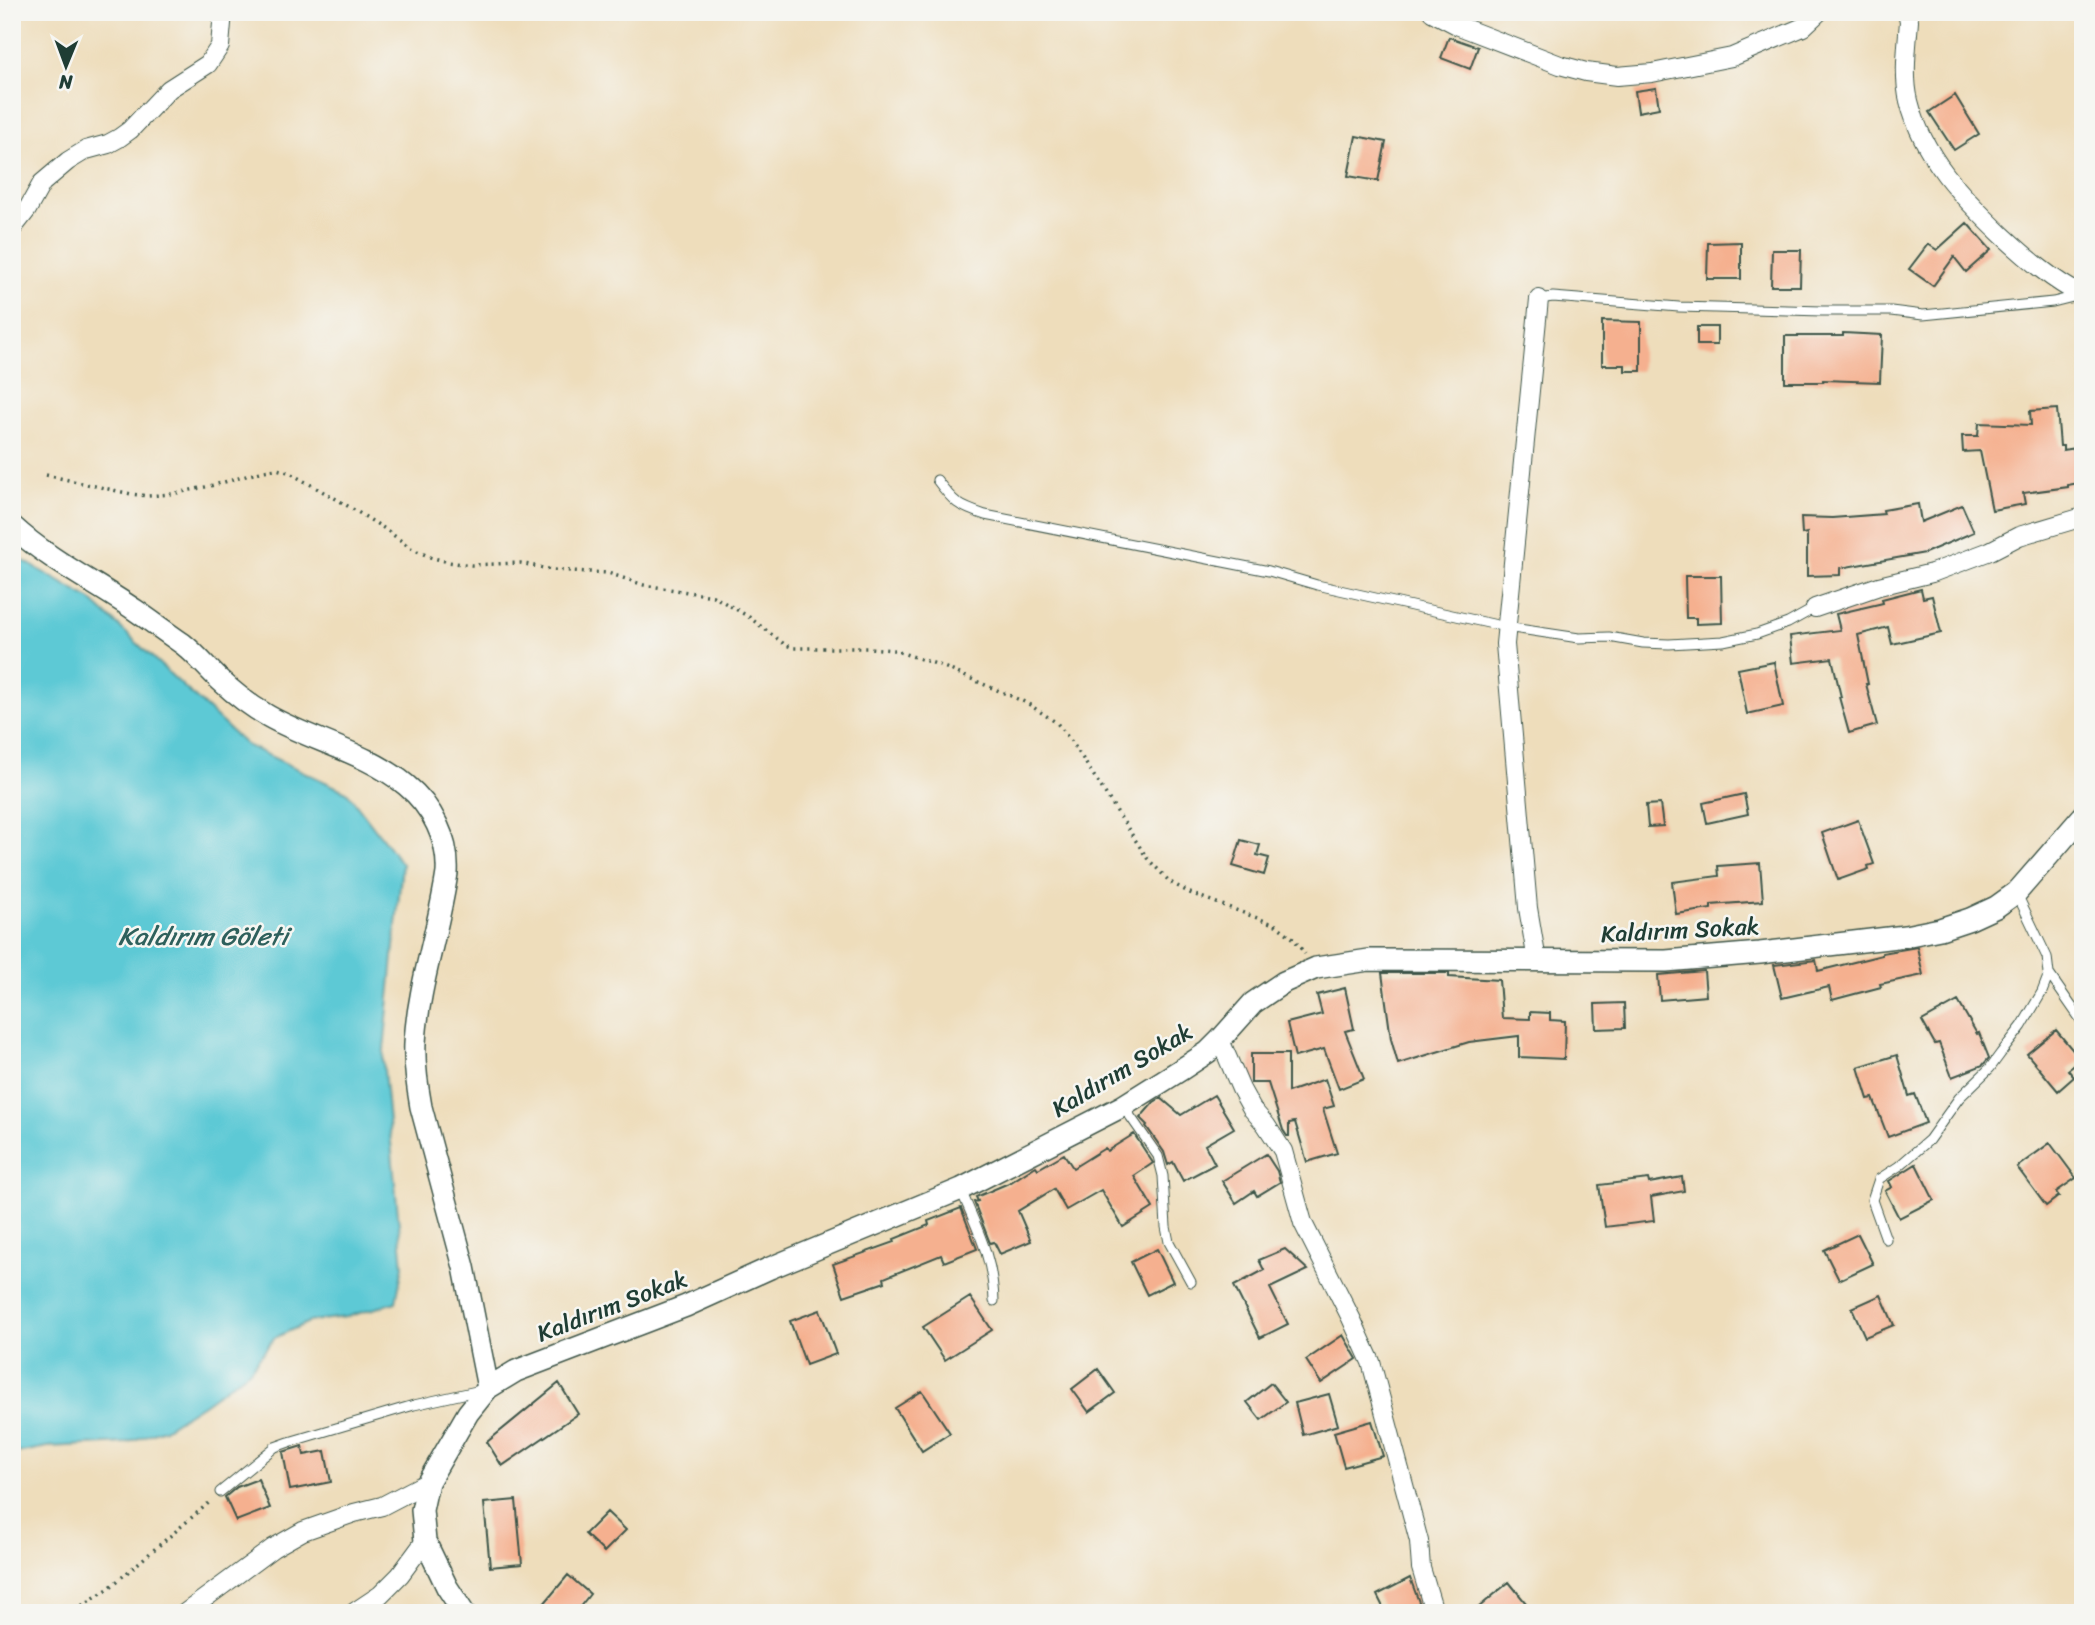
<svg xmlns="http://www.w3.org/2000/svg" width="2095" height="1625" font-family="Sriracha,sans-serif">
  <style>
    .water { fill: #5dc9d5; stroke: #3e8384; stroke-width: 2 }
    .building { fill: #f5b08f }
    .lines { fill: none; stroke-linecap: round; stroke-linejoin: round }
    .service-casing { stroke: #3e5548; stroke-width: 11 }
    .minor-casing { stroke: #3e5548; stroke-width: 20 }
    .tertiary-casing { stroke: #3e5548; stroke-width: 24 }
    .path { stroke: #3e5548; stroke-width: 3.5; stroke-dasharray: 2 5; stroke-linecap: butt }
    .service { stroke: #fff; stroke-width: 9 }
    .minor { stroke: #fff; stroke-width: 18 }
    .tertiary { stroke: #fff; stroke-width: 21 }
    .labels { text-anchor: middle; stroke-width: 5; stroke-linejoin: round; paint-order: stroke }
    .street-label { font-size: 24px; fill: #1f3d34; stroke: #f6f6f2 }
    .water-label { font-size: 26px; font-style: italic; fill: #2e605c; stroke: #f6f6f2 }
  </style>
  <rect width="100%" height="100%" fill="#f6f6f2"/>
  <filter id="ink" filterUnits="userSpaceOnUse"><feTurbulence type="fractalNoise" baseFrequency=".0143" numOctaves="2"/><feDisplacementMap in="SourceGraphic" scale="14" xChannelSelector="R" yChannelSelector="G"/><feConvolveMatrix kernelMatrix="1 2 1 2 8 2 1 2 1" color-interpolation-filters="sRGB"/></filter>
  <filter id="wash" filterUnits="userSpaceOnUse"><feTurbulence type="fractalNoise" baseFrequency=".00686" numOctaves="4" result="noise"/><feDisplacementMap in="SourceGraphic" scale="28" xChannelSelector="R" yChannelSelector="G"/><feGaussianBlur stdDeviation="1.57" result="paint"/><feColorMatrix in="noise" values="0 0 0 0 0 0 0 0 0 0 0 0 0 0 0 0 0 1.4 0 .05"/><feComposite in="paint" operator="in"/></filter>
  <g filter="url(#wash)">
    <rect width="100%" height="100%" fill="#edb"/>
    <path class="water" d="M12,554L91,600L246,745L347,792L402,864L383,1060L403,1266L396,1302L347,1317L311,1321L274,1338L249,1371L203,1404L164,1429L126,1443L47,1447L12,1454Z"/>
    <g id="blocks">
      <path class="building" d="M1449,37L1478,47L1470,69L1441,58Z
        M1656,88L1659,108L1638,112L1635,91Z
        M1955,95L1979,134L1954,150L1929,112Z
        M1356,136L1386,142L1378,181L1348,176Z
        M1967,223L1991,250L1966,272L1954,257L1933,286L1909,269L1928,244L1937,250Z
        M1741,242V279H1707L1708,243Z
        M1772,250H1801L1800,286H1771Z
        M1602,321L1641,322V371H1625V365H1602Z
        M1697,327H1717V345H1697Z
        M1843,333L1882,335L1880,382L1823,380V382H1785V336H1843Z
        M2057,409L2060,446H2063V450L2083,447V482L2068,485V487L2023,493L2025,504L1992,510L1980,451L1963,452L1962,436H1978L1979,423L2031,425L2030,411Z
        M1918,504L1921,522L1962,505L1974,532L1925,553L1840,568V575L1807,576V533L1802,534L1801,517L1832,518L1884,514L1883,510Z
        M1685,576H1721L1722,623L1696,624V618H1686Z
        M1921,589L1923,598L1932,596L1941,633L1892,644L1888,627L1858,635L1868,684H1866L1877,725L1849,733L1839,697H1841L1832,658L1793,663L1790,636L1840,630L1836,614L1883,603L1882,599Z
        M1774,662L1783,706L1747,714L1738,669Z
        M1744,794L1748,814L1707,823L1703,803Z
        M1660,804L1663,826L1648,827L1646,805Z
        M1858,820L1874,864L1868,866L1869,869L1838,880L1822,833Z
        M1241,840L1260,845L1257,855L1269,858L1264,875L1233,866Z
        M1760,863L1763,901L1711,905V909L1676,914L1672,882L1719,876L1718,866Z
        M1917,947L1923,975L1880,984L1881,987L1832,1000L1829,987L1782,998L1774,965L1816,960L1818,971L1882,955V953Z
        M1704,971L1706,996L1660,1000L1658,975Z
        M1382,973H1449V977L1499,980L1502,1018L1530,1019V1012L1550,1013V1020L1565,1021L1564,1059L1519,1057V1036L1469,1042L1398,1064L1391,1039Z
        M1345,988L1354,1029L1345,1031L1364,1079L1339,1089L1324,1049L1295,1057L1287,1023L1322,1014L1317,995Z
        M1958,1001L1977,1034L1979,1033L1989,1058L1983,1065L1952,1077L1939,1043L1935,1044L1922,1021Z
        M1624,1003L1625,1028L1596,1029L1595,1004Z
        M2056,1030L2081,1060L2068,1070L2074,1077L2058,1091L2027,1054Z
        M1251,1054H1288V1092L1325,1079L1334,1106L1323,1109L1337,1153L1307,1162L1295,1122L1289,1123V1136H1287L1283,1130L1268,1083H1251Z
        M1897,1055L1909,1096L1915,1094L1926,1123L1888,1137L1873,1098L1868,1099L1858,1067Z
        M1214,1095L1234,1128L1205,1145L1215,1164L1183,1181L1173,1162L1168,1165L1164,1152L1146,1126L1147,1125L1140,1118L1154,1102L1161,1098L1181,1115Z
        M1134,1134L1153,1163L1134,1176L1153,1208L1123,1227L1101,1190L1066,1210L1054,1189L1018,1211L1031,1241L1000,1254L994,1242L990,1243L974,1202L978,1201L976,1197L1011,1182L1036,1166L1038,1169L1064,1154L1073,1168L1105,1148L1107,1151Z
        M2050,1143L2076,1178L2056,1192L2059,1196L2046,1206L2017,1167Z
        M1266,1154L1277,1171L1280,1182L1257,1196L1254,1191L1236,1203L1222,1181Z
        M1916,1164L1934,1200L1899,1218L1885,1191L1892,1187L1889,1181Z
        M1682,1177L1684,1191L1651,1197L1654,1221L1605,1227L1599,1185L1648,1179L1649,1183Z
        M961,1208L977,1249L944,1262L941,1255L884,1278L885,1282L844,1296L833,1264L895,1242L894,1239L929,1225L928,1221Z
        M1858,1234L1873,1264L1839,1280L1824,1250Z
        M1157,1249L1173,1282L1147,1295L1131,1262Z
        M1285,1249L1308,1270L1270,1288L1288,1324L1260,1338L1234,1286L1264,1270L1259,1260Z
        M1881,1295L1894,1325L1865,1337L1852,1308Z
        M970,1297L992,1330L945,1360L923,1327Z
        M820,1310L836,1354L806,1365L790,1321Z
        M1343,1335L1357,1359L1321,1383L1306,1360Z
        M1098,1369L1115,1393L1089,1412L1072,1389Z
        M559,1383L578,1414L502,1466L487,1442Z
        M1271,1383L1286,1402L1261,1420L1247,1402Z
        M922,1391L950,1433L922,1451L895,1408Z
        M1329,1394L1338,1425L1303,1435L1295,1403Z
        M1372,1421L1383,1456L1344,1467L1334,1432Z
        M302,1446L304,1455L325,1451L331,1482L290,1490L283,1452Z
        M258,1479L270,1508L236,1521L225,1497L237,1487Z
        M516,1500L522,1564L490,1567L484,1503Z
        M607,1512L626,1530L604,1552L585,1534Z
        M568,1575L590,1594L575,1613H552L543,1605Z
        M1410,1578L1423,1613H1386L1377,1595Z
        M1509,1582L1534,1613H1472Z"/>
    </g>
  </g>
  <g filter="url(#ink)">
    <use href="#blocks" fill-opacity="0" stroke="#3e5548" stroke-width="2"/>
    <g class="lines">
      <g class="service-casing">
        <path id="service" d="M1539,299L1553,297L1679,307L1822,311H1891L1923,315L2053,302L2077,296
          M937,480C954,503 958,506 985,515L1269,571L1317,585L1506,627L1579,638L1609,637L1643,643L1669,644L1723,641L1757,634L1788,623L1815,608
          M2049,974L2083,1023
          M1123,1106L1158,1156L1163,1176L1166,1227L1169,1242L1191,1282
          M961,1190C977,1229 993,1258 994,1301
          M1886,1239L1872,1200L1879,1179L1899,1166L1929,1140L1959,1098L1990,1068L2001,1053L2022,1026L2042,992L2049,974L2047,957L2017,894
          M220,1492L275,1447L289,1442L414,1405L481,1390"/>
      </g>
      <g class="minor-casing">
        <path id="minor" d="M1432,12L1459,26L1560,65L1586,72L1617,76L1652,73L1732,57L1803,27L1819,12
          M1907,12L1909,21C1907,48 1903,76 1909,101C1923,157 1962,197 2002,235C2028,259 2052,280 2083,296
          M12,229L27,210L42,183L68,161L86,150L108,144L119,138L130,130L169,89L208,64L220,46L223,12
          M1815,608L1879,586L1932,573L1990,551L2019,536L2083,517
          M1537,961L1528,908L1505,644L1539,299
          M1220,1040L1241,1089L1252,1109L1266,1125L1283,1151L1303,1223L1351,1318L1371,1362L1419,1541L1421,1568L1433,1608
          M185,1613L273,1548L303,1531L354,1513L382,1506L428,1482
          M353,1613L380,1595L400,1575L425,1541"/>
      </g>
      <g class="tertiary-casing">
        <path id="tertiary" d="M12,526C49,560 94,582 135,610C151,621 167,633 183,644C197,655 208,669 221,681C235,694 252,707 268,716C312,741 366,752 406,785C432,806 449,840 447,873C439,929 418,987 415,1043C414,1064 417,1085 421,1107L464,1267L488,1388
          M464,1613L447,1587L425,1541L422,1510L428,1482L468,1413L488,1388L516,1371L686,1306L770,1268L961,1189L1123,1106L1182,1069L1208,1052L1220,1040L1253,1003L1284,982L1316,968L1369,960L1666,961L1760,953L1905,936L1940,929L1970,919L1996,907L2017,892L2083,816"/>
      </g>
      <path class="path" d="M46,475L131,494L148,496L172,494L210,486L264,471L277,469L288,472L338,500L385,529L411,548L430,557L448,562L471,565L520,563L553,570L608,573L644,585L713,596L749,617L784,644L794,648H869L893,650L939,665L1027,703L1057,723L1074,745L1147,858L1170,882L1190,893L1276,925L1293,938L1305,954
        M70,1613L108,1589L211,1501"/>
      <use href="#service" class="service"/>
      <use href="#minor" class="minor"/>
      <use href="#tertiary" class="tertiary"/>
    </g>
  </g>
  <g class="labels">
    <g class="street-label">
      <text transform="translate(1680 930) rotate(-3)" y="8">Kaldırım Sokak</text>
      <text transform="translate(1122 1070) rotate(-31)" y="8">Kaldırım Sokak</text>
      <text transform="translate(612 1306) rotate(-21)" y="8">Kaldırım Sokak</text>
    </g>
    <g class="water-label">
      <text x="203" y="945">Kaldırım Göleti</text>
    </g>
  </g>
  <rect width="2095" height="1625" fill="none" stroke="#f6f6f2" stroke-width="42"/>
  <g transform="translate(66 66) rotate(181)" stroke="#f6f6f2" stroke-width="5" paint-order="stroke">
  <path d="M0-5L12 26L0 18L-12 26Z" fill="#1f3d34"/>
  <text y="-10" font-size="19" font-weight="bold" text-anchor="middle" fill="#1f3d34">N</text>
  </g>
</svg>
